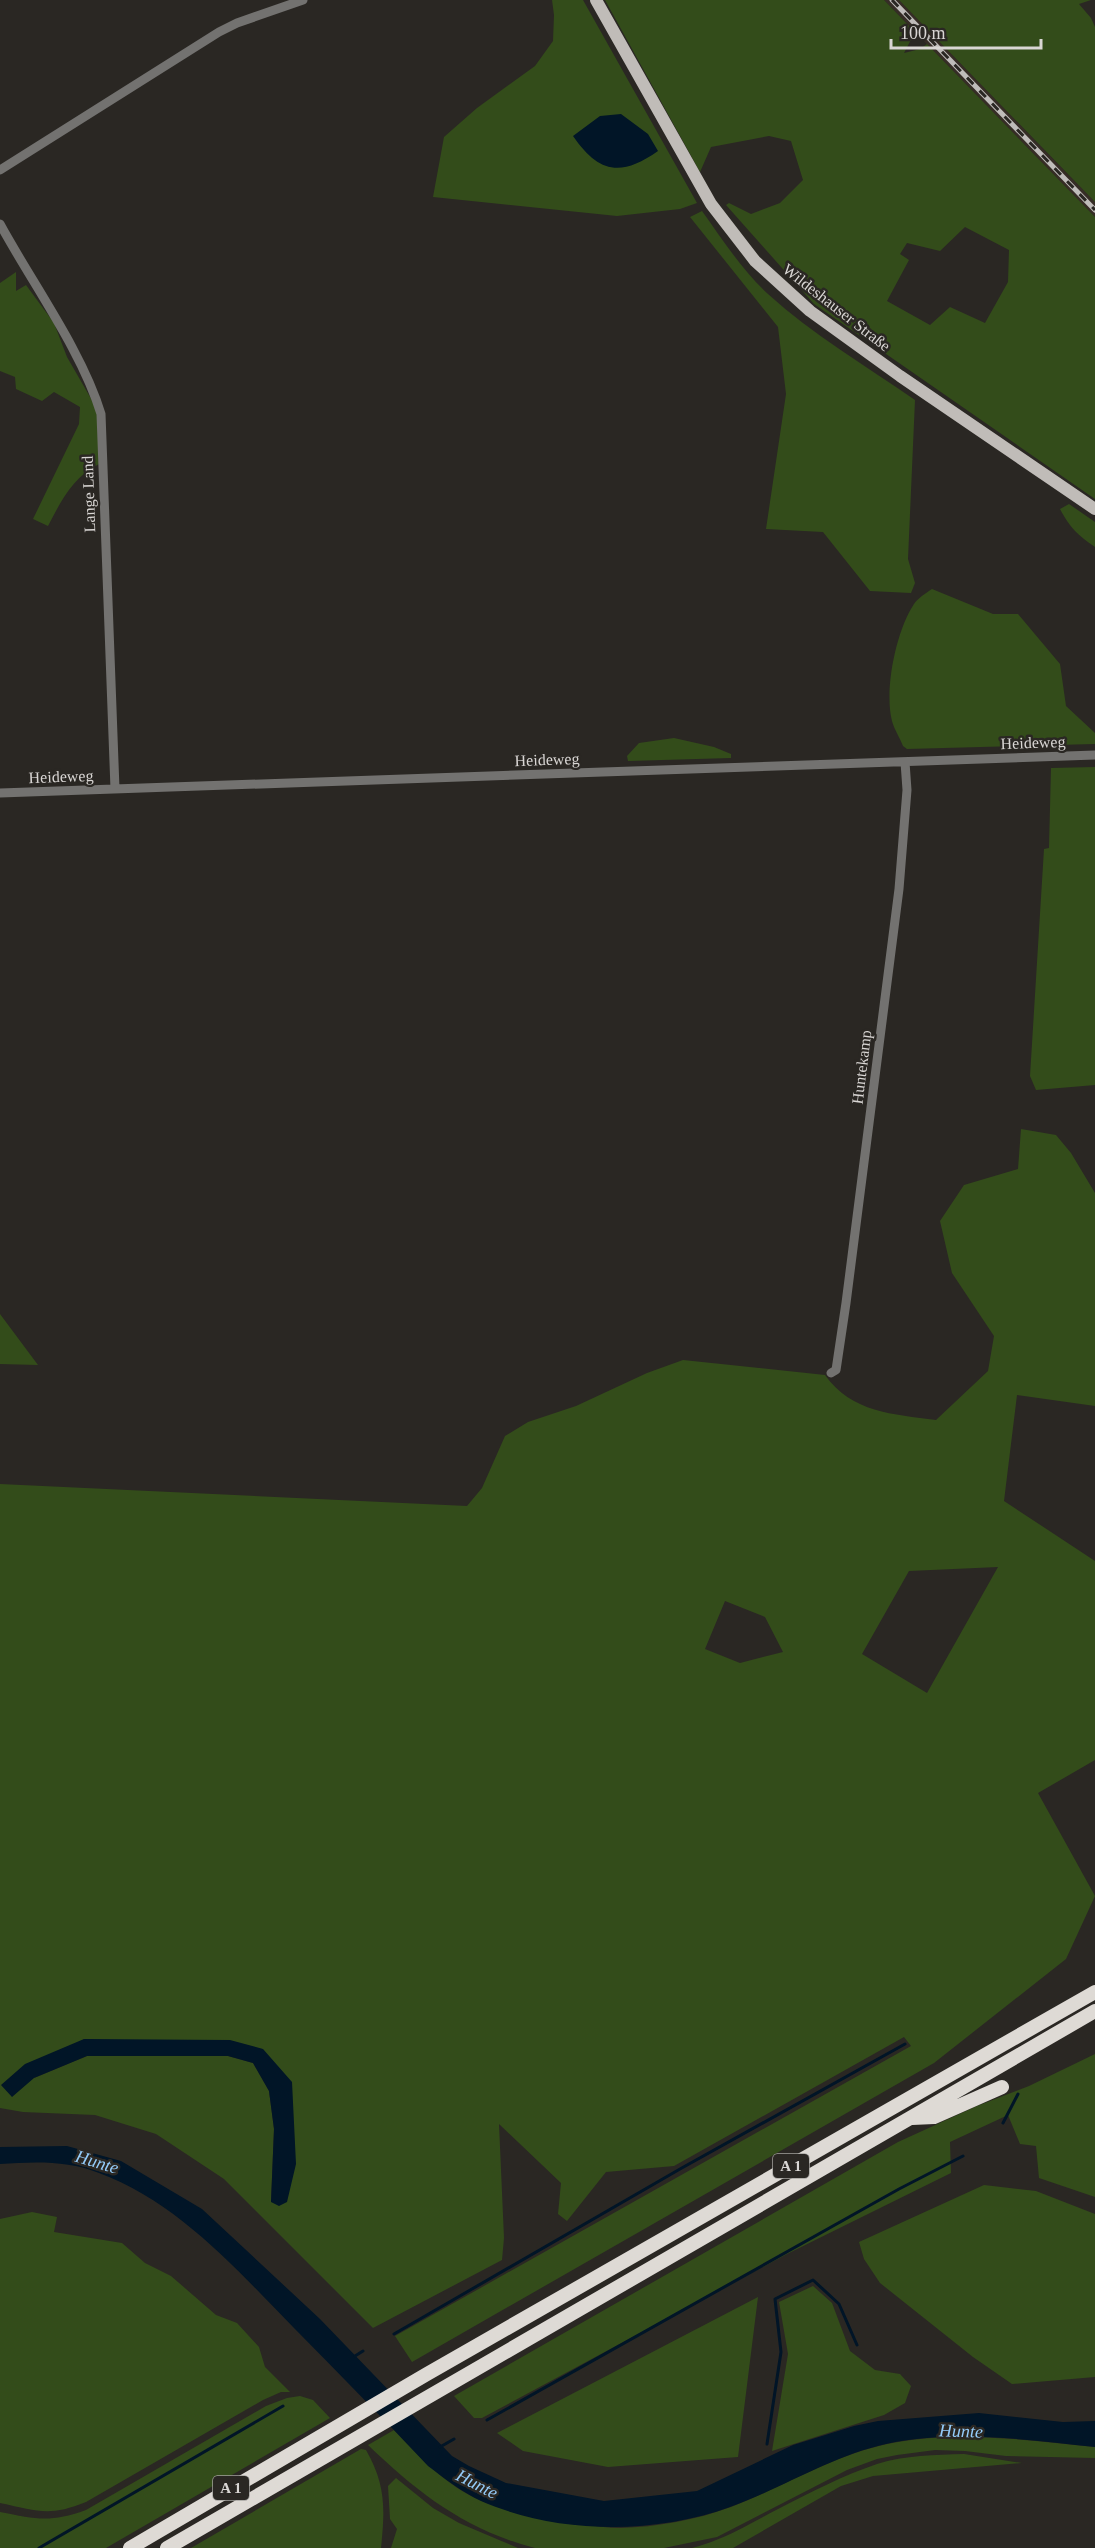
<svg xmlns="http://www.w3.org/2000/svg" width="1095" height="2548" font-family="Georgia,serif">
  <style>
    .built { fill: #362d26 }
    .green { fill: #334c1a; fill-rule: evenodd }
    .water { fill: #011527 }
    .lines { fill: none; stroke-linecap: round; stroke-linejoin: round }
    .stream { stroke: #011527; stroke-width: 3 }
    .minor { stroke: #737270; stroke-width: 9 }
    .major { stroke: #c0bcb8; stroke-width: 12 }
    .highway { stroke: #dedad5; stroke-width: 14 }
    .rail-casing { stroke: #bfbcba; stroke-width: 5 }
    .rail { stroke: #2a2723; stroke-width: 3; stroke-dasharray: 9; stroke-linecap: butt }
    .labels { text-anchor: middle; stroke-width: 5; stroke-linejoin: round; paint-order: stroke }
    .shield { fill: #2a2723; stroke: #a4a29f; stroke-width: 1.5 }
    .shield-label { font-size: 15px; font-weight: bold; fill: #d9d6d4 }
    .street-label { font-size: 16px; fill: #d9d6d4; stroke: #2a2723 }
    .water-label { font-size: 18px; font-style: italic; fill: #95ccfa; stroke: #2a2723 }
  </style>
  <rect width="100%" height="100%" fill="#2a2723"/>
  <path class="built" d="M884,0H899L1051,157L1095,202V217Z"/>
  <path class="green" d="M552,0H583L697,203L680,209L617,216L433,197L444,137L477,108L535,66L553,41L554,15Z
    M605,0H884L915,32L904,53L920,49L927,44L1095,217V499L814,304L726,205L729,203L751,214L780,203L803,180L791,141L769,136L711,147L700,172ZM965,227L1009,250L1008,282L985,323L950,307L930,325L887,301L909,260L900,254L907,243L940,251Z
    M899,0H1091L1079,4L1091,18L1095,27V202Z
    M702,211C722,239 742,270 768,294C812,334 866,366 915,400L908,559L915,583L911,593L870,591L823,532L766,529L786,394L778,327L690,217Z
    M16,272V291L26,285L54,323L67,357L97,409L99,464C73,477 61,501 48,526L33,519L79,424L80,407L54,392L42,401L16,389L15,377L0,371V283Z
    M1069,504L1095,522V547C1078,535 1070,528 1060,509Z
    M932,589L993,614H1018L1060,664L1066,706L1095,733V744L907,749L903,746C900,738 894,729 892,721C884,690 896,631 914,604C918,598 926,593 932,589Z
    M674,738L714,747L731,754V758L628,761L627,756L639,743Z
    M1095,767V1085L1036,1090L1030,1076L1044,849L1049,848L1051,768Z
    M1021,1129L1056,1135L1071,1153L1095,1193V1406L1017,1395L1004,1501L1095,1561V1760L1038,1793L1095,1896L1066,1959L934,2063L412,2362L395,2336L911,2046L904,2037L674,2166L606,2172L567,2221L558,2214L561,2183L499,2124L504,2238L502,2260L373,2328L224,2179L156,2134L95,2115L23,2112L0,2108V1484L467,1506L482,1488L505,1436L528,1422L576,1406L647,1373L683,1360L825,1375C852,1413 893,1414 936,1420L988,1371L994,1336L952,1273L940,1221L964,1185L1018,1169ZM998,1567L927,1693L862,1654L909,1571ZM725,1601L765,1617L783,1652L740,1663L705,1649ZM84,2039L263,2049L287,2202L271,2201L274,2129L269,2091L253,2063L228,2056H87L34,2078Z
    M0,1314L38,1365L0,1364Z
    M1095,2054V2197L1039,2178L1036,2146L1020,2144L1008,2115L950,2142L951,2173L787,2254L482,2418H474L454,2396L898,2142L977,2106L1029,2086Z
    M984,2185L1036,2191L1095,2214V2377L1012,2384L973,2357L880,2283L864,2259L859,2242Z
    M32,2212L57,2217L54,2232L122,2243L145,2263L171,2276L216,2315L237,2323L259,2347L265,2367L290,2392H281L263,2400L86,2502C49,2517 38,2511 0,2503V2219Z
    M813,2286L832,2303L850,2351L875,2370L900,2374L911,2386L905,2403L884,2415L772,2451L788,2354L779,2302Z
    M758,2297L738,2457L608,2467L523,2451L497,2433Z
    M300,2396L313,2400L330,2418L106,2548H0V2512C36,2519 50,2523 86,2510L266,2406L287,2398Z
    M394,2430C420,2457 446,2486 482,2501C501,2509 523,2511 544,2515C568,2520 595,2528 620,2528C657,2527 696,2520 731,2507C783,2487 832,2456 887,2444C955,2430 1027,2440 1095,2447V2458L1006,2456L965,2451L935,2450L897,2455L877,2459L847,2470L717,2537L664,2548H535C466,2530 419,2494 368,2445Z
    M361,2449L366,2450C386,2485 385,2509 381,2548H191Z
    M964,2454L1022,2463L873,2476L841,2486L733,2548H692C726,2539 749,2524 780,2508C811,2492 844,2475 877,2464C905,2455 936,2455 964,2454Z
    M396,2478L433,2508L459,2523L518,2548H391L397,2529L390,2519L388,2486Z"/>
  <path class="water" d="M621,114L648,134L658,151C620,178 598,172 573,136L600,116Z
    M84,2039L230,2040L263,2049L292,2082L296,2164L287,2202L279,2206L271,2202L274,2129L269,2091L253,2063L228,2056H87L34,2078L12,2097L1,2085L25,2064Z
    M67,2146L121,2161L202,2209L320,2319L452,2456L469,2466L506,2483L604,2501L697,2491L793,2445L854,2426L878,2421L979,2413L1063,2422L1095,2421V2447C1027,2440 954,2429 886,2444C831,2456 783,2488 730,2507C653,2535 557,2534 481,2501C462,2492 445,2479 428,2466C384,2419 339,2374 294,2328C237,2270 178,2202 99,2173C67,2160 33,2162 0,2164V2147Z"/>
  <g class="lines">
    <path class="stream" d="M1003,2123L1018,2094
      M394,2334L680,2169L905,2044
      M355,2356L363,2351
      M487,2420L899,2189L963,2156
      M767,2444L781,2352L775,2299L813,2280L839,2304L857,2345
      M440,2447L454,2439
      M39,2548L283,2406"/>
    <path class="minor" d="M0,170L219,32L237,23L303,0
      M0,224C32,283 82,351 101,414L115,789
      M0,793L1095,755
      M831,1373L836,1370L846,1303L899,889L907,790L905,762"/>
    <path class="major" d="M596,0L711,204L755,261L810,311L900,376L1095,509"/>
    <path class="highway" d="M912,2118L934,2117L1002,2087
      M130,2548L427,2374L1095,1992
      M167,2548L1095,2011"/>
    <g class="rail-casing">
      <path id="rail" d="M892,0L1095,210"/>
    </g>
    <use href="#rail" class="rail"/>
  </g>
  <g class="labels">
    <g class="shield">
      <rect x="773" y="2154" width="36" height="24" rx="4.5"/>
      <rect x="213" y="2476" width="36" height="24" rx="4.5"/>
    </g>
    <g class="shield-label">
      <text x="791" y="2171">A 1</text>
      <text x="231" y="2493">A 1</text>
    </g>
    <g class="street-label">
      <text transform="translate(837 307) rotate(38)" y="6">Wildeshauser Straße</text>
      <text transform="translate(88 494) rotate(-92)" y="6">Lange Land</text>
      <text transform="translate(1033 742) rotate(-2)" y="6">Heideweg</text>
      <text transform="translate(547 759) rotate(-2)" y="6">Heideweg</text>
      <text transform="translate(61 776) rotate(-2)" y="6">Heideweg</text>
      <text transform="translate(861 1067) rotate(-83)" y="6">Huntekamp</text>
    </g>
    <g class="water-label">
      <text transform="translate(97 2162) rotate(17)" y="6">Hunte</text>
      <text transform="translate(961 2431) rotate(2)" y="6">Hunte</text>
      <text transform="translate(477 2484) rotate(27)" y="6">Hunte</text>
    </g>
  </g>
  <path d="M891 39v9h150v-9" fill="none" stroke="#d9d6d4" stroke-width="3"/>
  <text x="900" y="39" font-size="18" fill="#d9d6d4" stroke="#2a2723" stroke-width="4.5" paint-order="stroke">100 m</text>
</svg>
